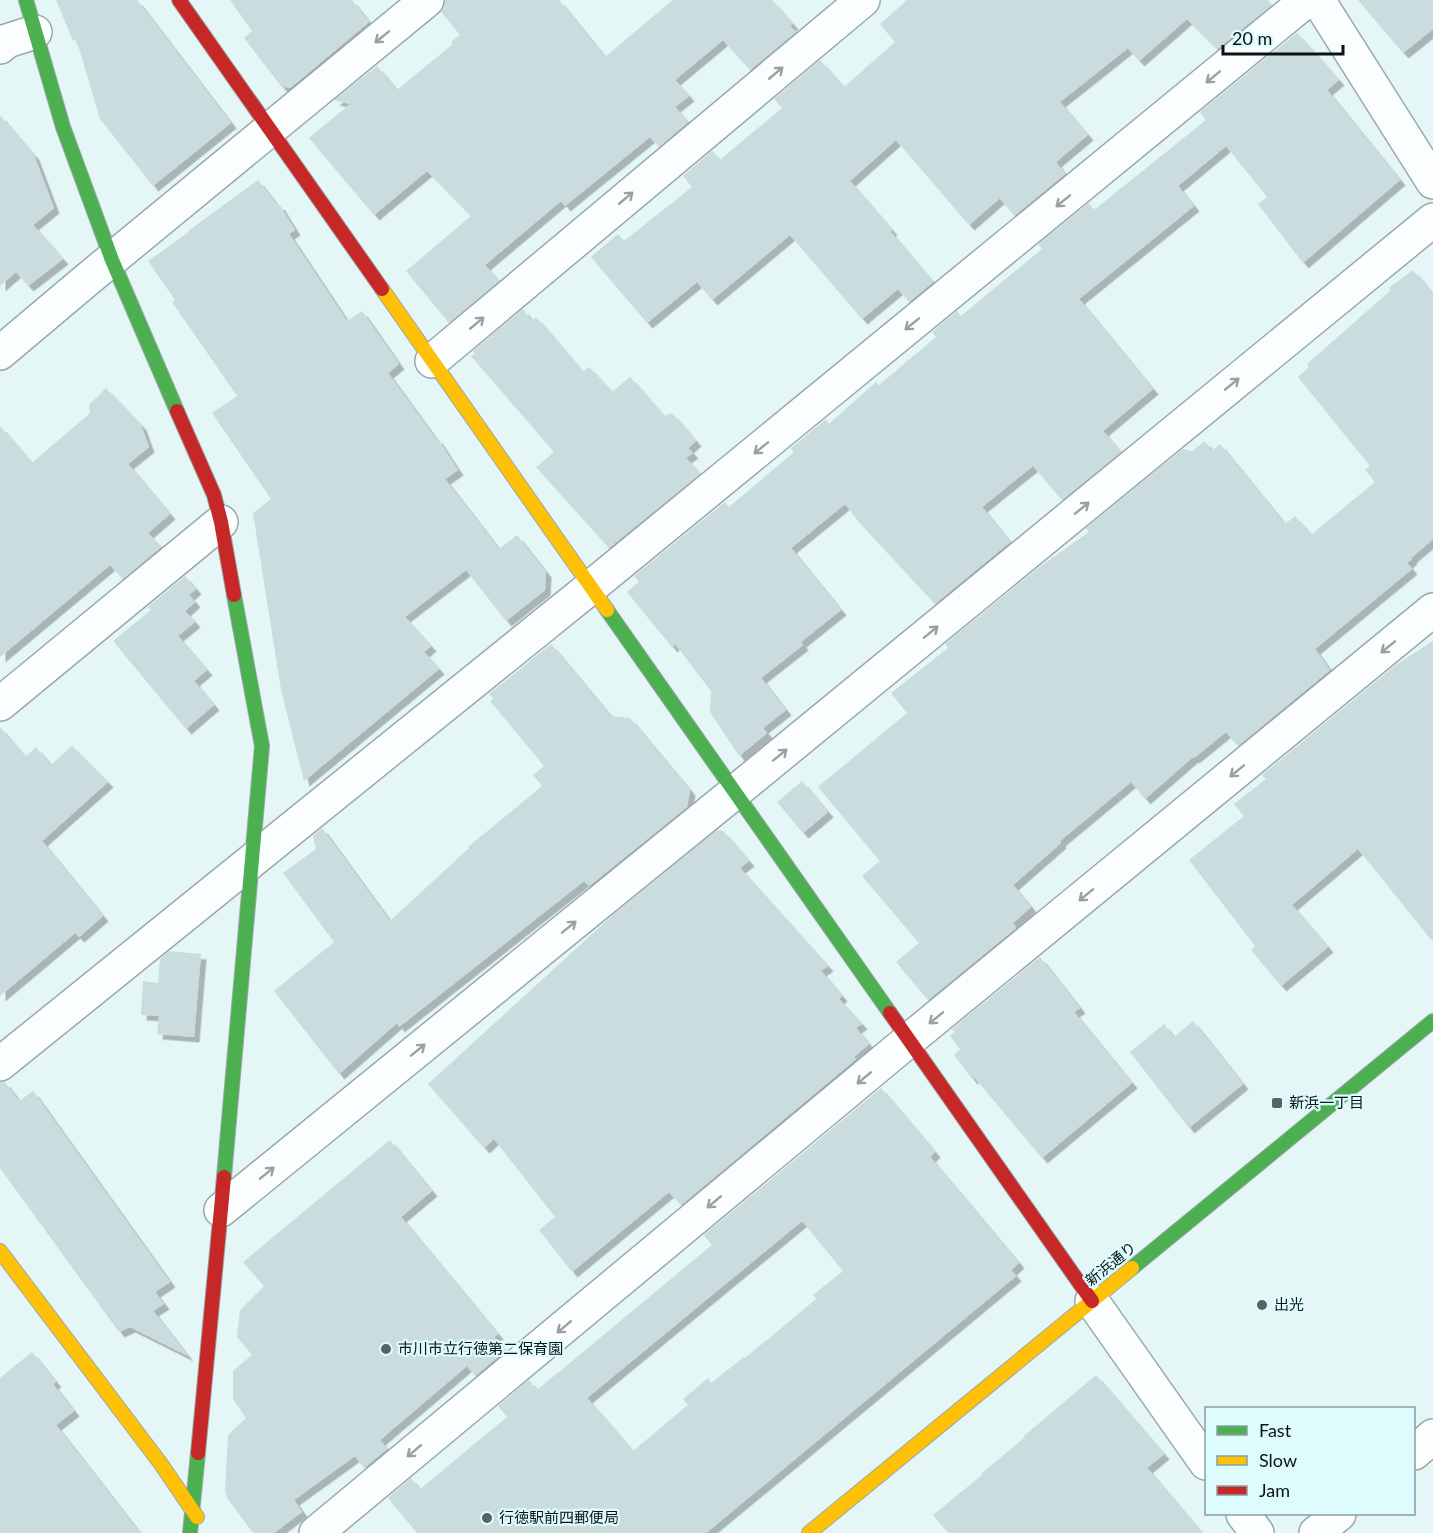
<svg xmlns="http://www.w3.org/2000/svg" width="1433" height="1533" font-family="Lato,'Noto Sans JP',sans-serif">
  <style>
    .building { fill: #cadcdd; fill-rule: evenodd; filter: url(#shadow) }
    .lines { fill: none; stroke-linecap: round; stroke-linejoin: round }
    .street-casing { stroke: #9ba8a9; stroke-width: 36 }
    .fast-casing { stroke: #9ba8a9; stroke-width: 16 }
    .slow-casing { stroke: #9ba8a9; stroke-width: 16 }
    .jam-casing { stroke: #9ba8a9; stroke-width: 16 }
    .street { stroke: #fbfefe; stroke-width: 33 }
    .fast { stroke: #4caf50; stroke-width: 14 }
    .slow { stroke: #ffc107; stroke-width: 14 }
    .jam { stroke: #c62828; stroke-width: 14 }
    .oneway { stroke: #9ba0a1 }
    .poi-dot { fill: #576364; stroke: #defcfe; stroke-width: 2 }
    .labels { text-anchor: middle; stroke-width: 4.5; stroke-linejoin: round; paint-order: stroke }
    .poi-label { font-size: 15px; fill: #0a1415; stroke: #defcfe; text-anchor: start }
    .street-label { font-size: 15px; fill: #0a1415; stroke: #defcfe }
  </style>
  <defs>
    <filter id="shadow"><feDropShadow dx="5.5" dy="5.5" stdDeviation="0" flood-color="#0004"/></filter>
  </defs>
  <rect width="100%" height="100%" fill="#e5f6f7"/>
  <path class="building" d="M56,0H137L231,123L153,186L100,119L76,38L73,41Z
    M230,0H352L369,22L290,88L281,86L244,38L252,31Z
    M445,0H559L605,57L673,0H772L793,24L790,26L796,32L750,70L723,40L675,80L689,96L675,107L688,122L659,147L650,137L565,206L561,201L485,265L499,281L449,323L406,271L471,216L427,171L374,215L309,138L350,104L334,100L377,66L397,90L453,44L451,42L460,35L441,12L444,7Z
    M907,0H1268L1272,5L1217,49L1187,19L1139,61L1128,48L1060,102L1088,135L1056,162L1065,174L1014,216L1000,198L969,225L896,140L850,181L892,230L890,231L933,282L909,302L898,289L862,319L790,235L712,300L697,282L647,323L591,257L618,234L624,241L692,187L683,176L712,151L720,160L782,108L774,99L820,60L844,87L895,42L880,24Z
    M1358,0H1433V29L1403,53Z
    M1297,33L1339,80L1327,90L1400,180L1303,263L1258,204L1267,197L1226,146L1178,186L1194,206L1079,299L1153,389L1103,431L1121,452L1062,500L1033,466L982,507L1010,542L935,604L858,521L845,504L791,548L841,610L801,642L803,645L761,678L786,710L763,728L767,733L739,756L710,712L711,691L675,644L672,647L627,592L639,582L634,576L725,502L729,507L794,452L791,448L826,419L829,424L876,382L879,385L936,337L932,332L957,311L961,316L1042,249L1038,244L1089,203L1094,210L1206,120L1200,112Z
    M0,115L34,155L54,208L33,225L63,259L28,286L16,272L0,286Z
    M258,180L277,205L279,204L295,230L289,234L347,321L362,311L399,364L388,373L436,439L437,438L458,470L445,479L499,549L517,535L546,572L545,590L506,621L466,570L405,617L431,646L424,652L439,669L304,781L281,690L253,513L271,499L212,413L237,396L172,302L175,300L148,261L189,232L188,231Z
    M1413,270L1433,294V539L1411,558L1412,559L1407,563L1412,569L1315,649L1330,670L1238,746L1226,732L1194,758L1193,757L1145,799L1131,782L1060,841L1061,843L1013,885L1031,907L1013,923L1016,928L928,1000L896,962L919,943L862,876L880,861L818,787L907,713L891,693L948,648L945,644L1038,568L1089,532L1086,528L1183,449L1192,451L1205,441L1212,451L1220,444L1285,524L1295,516L1311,535L1375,482L1365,470L1370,466L1298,377L1309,367L1307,364L1391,290L1389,288Z
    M523,309L532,321L536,317L583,372L589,367L612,392L630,377L664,416L672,413L696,441L688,448L693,453L686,458L700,474L609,548L536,467L554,452L471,356L475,354L473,351Z
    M106,388L141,425L149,447L128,464L170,514L148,533L161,547L123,579L110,565L0,657V426L32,463L90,413L89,405Z
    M185,576L196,589L189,595L195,602L185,611L195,622L178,636L207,670L194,681L214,705L186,729L113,641L151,610L148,607Z
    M1433,641V942L1358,849L1292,905L1328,947L1281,986L1251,950L1255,946L1189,860L1244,816L1234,804L1266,779L1262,775L1396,665Z
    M551,644L611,716L630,718L690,790L687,807L589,886L584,881L399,1027L397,1023L339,1074L274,991L334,942L283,873L316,849L313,836L322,828L390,921L469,848L468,847L542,786L533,775L544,766L490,701L493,698L489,694Z
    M0,727L25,757L36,747L51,765L72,746L108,782L42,841L103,916L79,937L75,933L0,996Z
    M802,781L828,812L803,833L777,802Z
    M717,830L723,831L749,861L740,868L828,966L821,971L842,996L839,999L862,1024L856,1028L869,1044L854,1057L856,1059L681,1205L669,1192L572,1272L539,1230L555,1217L494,1139L484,1148L428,1084L613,915Z
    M169,951L201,954L194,1037L157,1034L159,1016L141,1015L143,981L158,983L160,959Z
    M1040,957L1080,1008L1074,1012L1132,1083L1042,1158L974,1077L972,1079L954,1055L960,1049L950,1036L955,1032L952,1029Z
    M1193,1021L1243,1084L1189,1128L1130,1052L1164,1024L1174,1037Z
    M0,1082H5L19,1101L33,1091L170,1282L155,1292L164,1304L153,1311L188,1356L130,1327L119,1332L0,1168Z
    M881,1088L935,1152L930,1157L1019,1263L1011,1270L1016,1276L706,1533H417L388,1498L411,1478L420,1489L507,1417L498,1406L529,1380L537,1390L712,1245L704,1235ZM802,1221L843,1271L813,1295L816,1299L745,1358L744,1357L711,1383L708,1378L683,1399L688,1405L633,1451L587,1398Z
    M390,1140L432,1191L401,1217L498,1334L494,1337L505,1351L475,1376L467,1366L380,1440L387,1449L364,1468L355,1456L294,1500L302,1512L274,1533H253L227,1498L225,1491L228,1435L246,1418L233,1399V1371L252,1355L237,1337L240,1310L264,1286L243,1262Z
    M32,1352L56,1382L53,1384L74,1411L56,1425L140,1533H0V1378Z
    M1096,1375L1164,1454L1147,1468L1202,1533H948L933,1515L982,1475L981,1474L1025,1437L1024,1436Z"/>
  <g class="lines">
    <g class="street-casing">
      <path id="street" d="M1318,0L1433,182
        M0,47L7,41L35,32
        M0,353L89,278L427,0
        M432,361L863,0
        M0,704L221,522
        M0,1064L591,587L1307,0
        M221,1210L735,792L1433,220
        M1092,1301L1206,1463
        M1414,1453L1433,1436
        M1243,1514L1257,1533
        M316,1533L909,1040L1433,610
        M1316,1533L1339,1514"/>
    </g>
    <g class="fast-casing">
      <path id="fast" d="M26,0L63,127L112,260L177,411
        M607,610L890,1013
        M224,1177L262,746L234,595
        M1132,1268L1433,1021
        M190,1533L198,1453"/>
    </g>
    <g class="slow-casing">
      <path id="slow" d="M382,289L607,610
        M0,1251L161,1464L197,1517
        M809,1533L1132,1268"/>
    </g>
    <g class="jam-casing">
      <path id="jam" d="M179,0L382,289
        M177,411L214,495L221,522L234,595
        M890,1013L1092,1301
        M198,1453L224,1177"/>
    </g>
    <use href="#street" class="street"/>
    <use href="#fast" class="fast"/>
    <use href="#slow" class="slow"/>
    <use href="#jam" class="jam"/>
  </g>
  <defs><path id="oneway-shaft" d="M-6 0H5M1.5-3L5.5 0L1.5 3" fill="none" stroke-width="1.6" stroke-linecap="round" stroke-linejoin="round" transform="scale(1.5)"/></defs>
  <g class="oneway">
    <use href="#oneway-shaft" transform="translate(382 37) rotate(141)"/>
    <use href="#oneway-shaft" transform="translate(776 73) rotate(-40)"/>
    <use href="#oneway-shaft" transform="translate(1213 77) rotate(141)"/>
    <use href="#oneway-shaft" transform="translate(626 198) rotate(-40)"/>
    <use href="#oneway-shaft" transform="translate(1063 201) rotate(141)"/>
    <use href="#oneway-shaft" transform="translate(477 323) rotate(-40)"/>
    <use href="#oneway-shaft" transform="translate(912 324) rotate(141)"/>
    <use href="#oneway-shaft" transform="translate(1232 384) rotate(-39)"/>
    <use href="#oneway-shaft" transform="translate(761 448) rotate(141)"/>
    <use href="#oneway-shaft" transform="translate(1082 508) rotate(-39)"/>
    <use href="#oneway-shaft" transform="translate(931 632) rotate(-39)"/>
    <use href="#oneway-shaft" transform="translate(1388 647) rotate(141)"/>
    <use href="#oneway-shaft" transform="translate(780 755) rotate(-39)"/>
    <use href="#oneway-shaft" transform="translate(1237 771) rotate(141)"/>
    <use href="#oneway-shaft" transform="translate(1086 895) rotate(141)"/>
    <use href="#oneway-shaft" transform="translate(569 927) rotate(-39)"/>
    <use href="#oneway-shaft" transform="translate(936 1018) rotate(141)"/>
    <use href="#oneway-shaft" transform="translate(418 1050) rotate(-39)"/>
    <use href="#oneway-shaft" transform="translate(864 1078) rotate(140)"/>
    <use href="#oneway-shaft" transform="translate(267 1173) rotate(-39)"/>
    <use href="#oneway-shaft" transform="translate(714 1202) rotate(140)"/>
    <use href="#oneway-shaft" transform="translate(564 1327) rotate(140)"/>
    <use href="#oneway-shaft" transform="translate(414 1451) rotate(140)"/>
  </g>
  <g class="poi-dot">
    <rect x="1271" y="1097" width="12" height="12" rx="3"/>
    <circle cx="1262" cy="1305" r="6"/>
    <circle cx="386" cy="1349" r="6"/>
    <circle cx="487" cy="1518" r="6"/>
  </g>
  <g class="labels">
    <g class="poi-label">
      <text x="1289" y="1108">新浜一丁目</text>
      <text x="1274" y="1310">出光</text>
      <text x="398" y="1354">市川市立行徳第二保育園</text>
      <text x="499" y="1523">行徳駅前四郵便局</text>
    </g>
    <g class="street-label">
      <text transform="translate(1111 1264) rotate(-39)" y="5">新浜通り</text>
    </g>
  </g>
  <rect x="1205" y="1407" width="210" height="108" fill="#defcfe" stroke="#899fa1" stroke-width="1.5"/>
  <rect x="1217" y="1426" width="30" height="9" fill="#4caf50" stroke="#899fa1" stroke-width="1.5"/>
  <text x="1259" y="1437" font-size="18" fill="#0a1415">Fast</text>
  <rect x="1217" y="1456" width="30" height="9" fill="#ffc107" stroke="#899fa1" stroke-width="1.5"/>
  <text x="1259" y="1467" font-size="18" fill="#0a1415">Slow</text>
  <rect x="1217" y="1486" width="30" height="9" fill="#c62828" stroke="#899fa1" stroke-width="1.5"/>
  <text x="1259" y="1497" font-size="18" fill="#0a1415">Jam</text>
  <path d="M1223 45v9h120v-9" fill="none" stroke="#0a1415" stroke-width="3"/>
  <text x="1232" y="45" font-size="18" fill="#0a1415" stroke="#defcfe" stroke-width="4.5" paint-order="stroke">20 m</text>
</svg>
